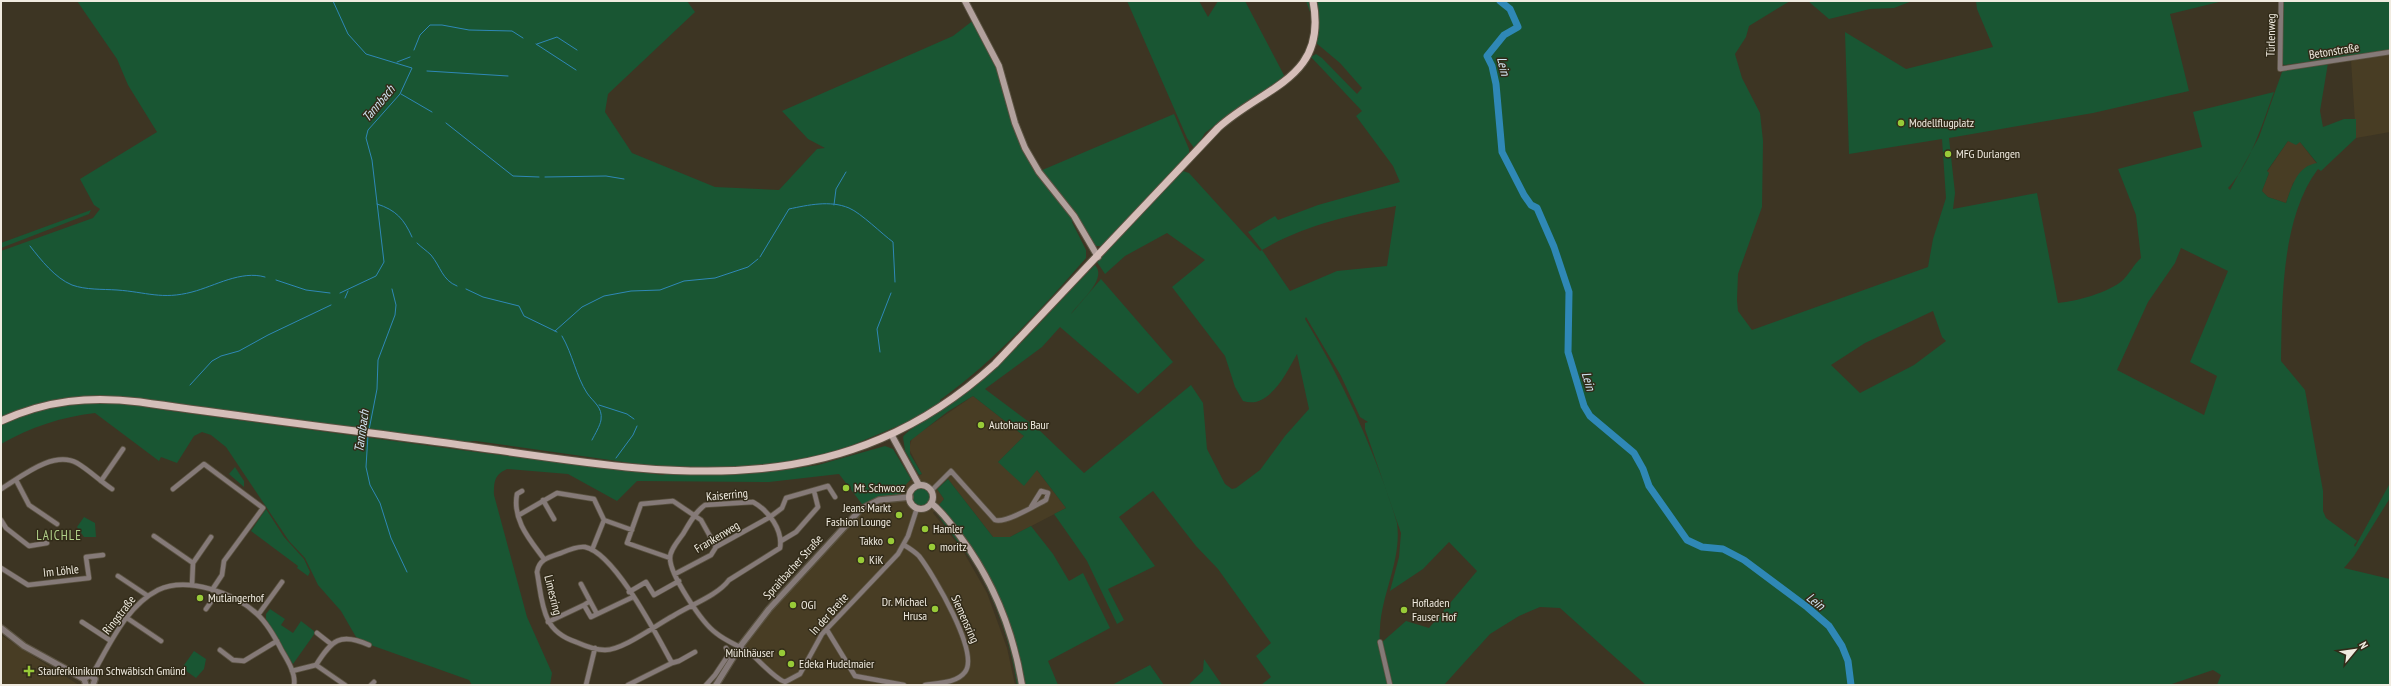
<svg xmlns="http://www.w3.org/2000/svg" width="2391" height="686" font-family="'PT Sans Narrow',sans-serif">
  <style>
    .built { fill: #483d24 }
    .green { fill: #195633; fill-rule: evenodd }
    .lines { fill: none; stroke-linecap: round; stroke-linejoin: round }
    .stream { stroke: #2f88b6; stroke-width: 1 }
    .river { stroke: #2f88b6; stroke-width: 7 }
    .minor-casing { stroke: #5a5241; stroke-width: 6 }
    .tertiary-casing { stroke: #5a5241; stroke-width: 8 }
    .secondary-casing { stroke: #5a5241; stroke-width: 8 }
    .primary-casing { stroke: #5a5241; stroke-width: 9 }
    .minor { stroke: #857a78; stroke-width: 4.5 }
    .tertiary { stroke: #857a78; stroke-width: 5.5 }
    .secondary { stroke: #b2a19d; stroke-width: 6 }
    .primary { stroke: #d5beb9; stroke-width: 7 }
    .poi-dot { fill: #98cb38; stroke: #322b19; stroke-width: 1.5 }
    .labels { text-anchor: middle; stroke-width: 3; stroke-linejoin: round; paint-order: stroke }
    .street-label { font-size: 12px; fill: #f0ebe0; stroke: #322b19 }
    .poi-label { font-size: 12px; fill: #f0ebe0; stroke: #322b19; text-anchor: start }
    .water-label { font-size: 13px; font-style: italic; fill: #d1e5f2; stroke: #322b19 }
    .neighbourhood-label { font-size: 13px; letter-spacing: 1px; fill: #b2d18a; stroke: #322b19 }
  </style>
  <rect width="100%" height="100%" fill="#3d3523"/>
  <path class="built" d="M2390,54V132L2356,138L2351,60Z
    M2288,141L2300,142L2317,164L2293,183L2286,203L2268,197L2262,191L2269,173L2267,172Z
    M973,396L1024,436L998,462L1037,470L1066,508L1010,537L1001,538L993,537L948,479L937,489L944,499L933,513L963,551L987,593L1007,648L1015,685H781L745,647L774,605L865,508L901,490L905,484L922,474L909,449L912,438Z
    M1,635L36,658L79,685H1Z"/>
  <path class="green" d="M77,1H687L695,12L608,94L605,112L632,153L715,187L779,190L817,149L825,148L808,139L782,111L953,36L975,19L996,64L1019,141L1029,160L1074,219L1072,222L1086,250V258C1041,309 996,360 940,400L941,402L919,417L829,455L750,468L652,466L476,441L458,442L99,396L52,400L1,417V251L93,218L100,209L94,205L80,179L157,132L128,85L117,59Z
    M1127,1H1199L1208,17L1218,1H1245L1286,79L1233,111L1205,133L1199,143L1194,148L1187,138Z
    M1306,1H1790L1749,26L1746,37L1735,54L1742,78L1760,113L1763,141L1762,207L1738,274L1737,300L1738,311L1752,330L1928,267L1933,239L1946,198L1942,139L1849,154L1845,32L1906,69L1993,47L1977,9L1976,1H2223L2170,14L2189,91L2093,113L1949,138L1955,193L1953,209L2037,193L2058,303C2077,301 2108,293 2123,280C2130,273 2134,264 2141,258L2136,215L2118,169L2202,147L2193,112L2274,92C2263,122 2250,165 2228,188L2230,190L2259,137L2282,72L2285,70L2328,63L2320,111L2323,127L2344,119H2356V138L2321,171L2318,169C2281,218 2282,301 2281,361L2305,390L2323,491V511L2326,518L2357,541L2354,545L2355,547L2390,483V498L2354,556L2344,568L2390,579V685H2217L2221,675L2213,670L2169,685H1646L1560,608L1540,607L1519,616L1490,634L1444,685H1392L1381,643L1406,621L1429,628L1477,571L1449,542L1423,569L1390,591L1399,557L1401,533L1365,429V423L1368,422L1360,417L1341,376L1306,317L1305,319C1344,383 1375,451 1397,523C1402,560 1382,592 1380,628C1378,648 1384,666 1389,685H1261L1271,677L1256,656L1271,643L1218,569L1196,546L1153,491L1119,517L1155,566L1108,589L1124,620L1117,624L1087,561L1054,514L1066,508L1037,470L1024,486L998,462L1024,436L973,396L947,412L910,441V454L922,474L919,475L905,451L903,437C906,430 954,402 965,394C1013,357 1052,308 1095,265C1108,279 1079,302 1071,314L1101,279L1173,362L1138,394L1060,327L1042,347L985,389L1037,428L1084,473L1191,385L1203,403L1207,449L1225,484L1232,489L1236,488L1260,470L1285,436L1309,409L1297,354C1287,372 1269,410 1243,401L1235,387L1225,356L1172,287L1205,260L1167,233L1125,256L1105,274L1097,262L1183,171L1189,173L1260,251L1262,250L1248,232L1275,216L1278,220L1318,205L1400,182L1393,166L1356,116L1362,111L1311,57L1316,54L1322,58L1357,94L1362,88L1340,63L1315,42L1319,28L1318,11L1310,12ZM2288,141L2296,145L2300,142L2317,163C2297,166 2292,186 2286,203L2268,197L2262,191L2269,173L2267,171ZM1396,206L1387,266L1337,271L1290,291L1262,250C1305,225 1347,216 1396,206ZM2181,248L2228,271L2190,362L2217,376L2204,415L2117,370L2148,302L2175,263ZM1933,311L1942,337L1946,341L1914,365L1860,393L1831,365L1865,343Z
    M1808,1H1912L1894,8L1870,9L1829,19Z
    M2283,1H2390V51L2284,65L2282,63Z
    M1174,114L1189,149V154L1102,246H1095L1082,223L1040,171Z
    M91,210L89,214L1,248V243Z
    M91,402L134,404L149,408L468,451L663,475L668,473L743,474L784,470L818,465L885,446L893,449L911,479L901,490V501H880L865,508L839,474L769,482L637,481L617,501L568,474L507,469C494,475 494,482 494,495L527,617L552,673L550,685H472L469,680L368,644L356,637L341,611L318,585L305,558L289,541L226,447L211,435L202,432L194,436L177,463L161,457L159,461L95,413C61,417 31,427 1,444V424L56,405Z
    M235,467L244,481V487L229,474Z
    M948,479L993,537H1010L1031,526L1053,554L1069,581L1083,573L1110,628L1048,661L1058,685H1024L1010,628L965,540L939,505L944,499L937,489Z
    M912 497a9 9 0 1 1 18 0a9 9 0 1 1-18 0Z
    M266,509L284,537L304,559L310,572L308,576L297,568L298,566L251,531Z
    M936,510L964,545L981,571L1005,623L1020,685H1017C1011,643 997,604 976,567C970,556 936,516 936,510Z
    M84,517L95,523L96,537H84L77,527Z
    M270,609L285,619L281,625L293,633L301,621L314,631L315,633L293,664L266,619V614Z
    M194,651L206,659L204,669L196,678L182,668Z
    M1204,659L1222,685H1188L1203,671Z
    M1150,665L1164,685H1112Z"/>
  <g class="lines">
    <path class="stream" d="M333,1L348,34L366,54L412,68L400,94L368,130L366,138L372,160L384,262L376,276L340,293
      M536,44L576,70
      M537,44L557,37L577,50
      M414,50L420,35L430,25H442L469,30L512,31L523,38
      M397,62L410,57
      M427,71L508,76
      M401,94L432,112
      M446,123L513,176L539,177
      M545,177L606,176L624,179
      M377,204C396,210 404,219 412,237
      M834,205L836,189L846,172
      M417,243C421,247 427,251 431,255C441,267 442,280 457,286
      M30,246C41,260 55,278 72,285C86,290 102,289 117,290C146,292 162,300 192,292C215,286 241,270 265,277
      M760,257L789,209C808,205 830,200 849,208C861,213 882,234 893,242L895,282
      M276,280L306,290L330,293
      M466,289L483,297L519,306L524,316L557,332
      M345,298L348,291
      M555,331L582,307L604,296L631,291L660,290L684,281L715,278L748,267L758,259
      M562,336C573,355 576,376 587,393C593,402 603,407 601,420C600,426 595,434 592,440
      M880,352L877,329L891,293
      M190,385L212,361L221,356L239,351L268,335L331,305
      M599,405L627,414L634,419
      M369,430L377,389L378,360L395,315L396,305L392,289
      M368,435L366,467L370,485L380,503L391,538L407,572
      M616,458L633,435L637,426"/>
    <path class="river" d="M1500,1L1510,9L1518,27L1504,35L1487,56L1492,66L1496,84L1502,152L1524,195L1531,205L1537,208L1554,247L1569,292L1568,352L1584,406L1590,416L1634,453L1643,469L1649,486L1687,540L1702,547L1723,549L1744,560L1807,607L1829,626L1842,646L1848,661L1851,685"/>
    <g class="minor-casing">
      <path id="minor" d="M2281,1L2280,69L2390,52
        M16,480L29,505L57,524
        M101,481L123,449
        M1,489C21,477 53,450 77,463C89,470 100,481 112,489
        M173,489L204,464L263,508L224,561L222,575L212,590
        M522,491L517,494C512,520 530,540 544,559
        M931,491L951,471L995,520C1005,524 1036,505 1046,500L1048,493L1041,491L1031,507
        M543,500L554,519
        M519,515L557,493L594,499L604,520L592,550
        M1,520L6,528L29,546L47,543
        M604,520L632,530
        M154,536L193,563
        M781,541L796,532L818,507L814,491
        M904,545C909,548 915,552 919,556C933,574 980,653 965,672C957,683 938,683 925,685
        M670,558L627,543L641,504L673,501L701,520L716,547
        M1,568L28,585L89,578L86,557L103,555
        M675,574L711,555L716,547L770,517L782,508L786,498L828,486L835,497
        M118,576L148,596
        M581,584L590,601
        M192,585L193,563L211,537
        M629,592L646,582L654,595L679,581
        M206,609L218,592
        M597,614L590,601L584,605L591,617L633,597
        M258,615L282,582
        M127,618L161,641
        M82,622L111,641
        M548,622L584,605
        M827,630L855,676L904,685
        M317,633L331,644
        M1380,642L1390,685
        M220,650L233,660L244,661L277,641
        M672,663L679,661L695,652
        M316,665L345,685
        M292,671L316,665C332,640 340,632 369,645
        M92,675C109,646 126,606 158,590C187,576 235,593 257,614C268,624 276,639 282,651C288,661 296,674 294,685
        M371,685L374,682
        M586,685L595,648
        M628,685L672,663C657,636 615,553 585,547C577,546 568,550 561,553C549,557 539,559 537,572C540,588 541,606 548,620C554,632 564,638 576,642C585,646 595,650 605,650C623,650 656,625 673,616C690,605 717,596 729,580L780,548C783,530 769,511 753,502L705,505C695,512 689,524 683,534C678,541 670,550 670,558C670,575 702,623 716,633C727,642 740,646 750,653C760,661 774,678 785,682L800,674L822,634L898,554L908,536L917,508
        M706,685L715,675L729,654L726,648"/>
    </g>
    <g class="tertiary-casing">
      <path id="tertiary" d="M1,628L24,646L84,679
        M86,685L84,679L90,675L95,679L93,685
        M716,685L739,648L769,609L861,509L879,500L910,497"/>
    </g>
    <g class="secondary-casing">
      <path id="secondary" d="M965,1L999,66L1015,123L1025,148L1039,172L1074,216L1098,257
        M891,434L919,485
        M909 497a12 12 0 1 1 24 0a12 12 0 1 1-24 0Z
        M931,503C943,512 950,523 959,535C993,580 1013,630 1022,685"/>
    </g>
    <g class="primary-casing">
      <path id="primary" d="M1,421C47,400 90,396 140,402C244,417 349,430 454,444C653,471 830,514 995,364L1218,128C1264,86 1328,79 1313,1"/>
    </g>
    <use href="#minor" class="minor"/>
    <use href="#tertiary" class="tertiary"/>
    <use href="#secondary" class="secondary"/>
    <use href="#primary" class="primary"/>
  </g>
  <g class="poi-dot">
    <circle cx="1901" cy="123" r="4"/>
    <circle cx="1948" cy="154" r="4"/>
    <circle cx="981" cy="425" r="4"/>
    <circle cx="846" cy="488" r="4"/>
    <circle cx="899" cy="515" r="4"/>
    <circle cx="925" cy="529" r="4"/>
    <circle cx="891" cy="541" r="4"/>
    <circle cx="932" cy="547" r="4"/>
    <circle cx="861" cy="560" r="4"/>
    <circle cx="200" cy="598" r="4"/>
    <circle cx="793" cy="605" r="4"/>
    <circle cx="935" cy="609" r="4"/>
    <circle cx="1404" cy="610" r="4"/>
    <circle cx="782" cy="653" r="4"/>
    <circle cx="791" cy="664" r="4"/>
    <path d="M27 665h4v4h4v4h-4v4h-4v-4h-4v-4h4z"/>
  </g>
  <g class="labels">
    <g class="street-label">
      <text transform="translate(2271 35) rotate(-89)" y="4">Türlenweg</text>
      <text transform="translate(2334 51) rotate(-9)" y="4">Betonstraße</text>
      <text transform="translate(727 495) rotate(-5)" y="4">Kaiserring</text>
      <text transform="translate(717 537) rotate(-31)" y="4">Frankenweg</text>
      <text transform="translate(793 567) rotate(-48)" y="4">Spraitbacher Straße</text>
      <text transform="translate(61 571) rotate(-6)" y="4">Im Löhle</text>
      <text transform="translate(553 595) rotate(76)" y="4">Limesring</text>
      <text transform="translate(829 614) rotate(-48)" y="4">In der Breite</text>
      <text transform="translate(119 615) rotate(-52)" y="4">Ringstraße</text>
      <text transform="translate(965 619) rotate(66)" y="4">Siemensring</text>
    </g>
    <g class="poi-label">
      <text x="1909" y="127">Modellflugplatz</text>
      <text x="1956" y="158">MFG Durlangen</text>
      <text x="989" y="429">Autohaus Baur</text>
      <text x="854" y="492">Mt. Schwooz</text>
      <text x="891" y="512" text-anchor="end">Jeans Markt<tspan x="891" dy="14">Fashion Lounge</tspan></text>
      <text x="933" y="533">Hamler</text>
      <text x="883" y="545" text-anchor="end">Takko</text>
      <text x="940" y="551">moritz</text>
      <text x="869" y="564">KiK</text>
      <text x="208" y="602">Mutlangerhof</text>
      <text x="927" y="606" text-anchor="end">Dr. Michael<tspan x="927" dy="14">Hrusa</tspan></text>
      <text x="1412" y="607">Hofladen<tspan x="1412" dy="14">Fauser Hof</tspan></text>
      <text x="801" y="609">OGI</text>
      <text x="774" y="657" text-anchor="end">Mühlhäuser</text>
      <text x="799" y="668">Edeka Hudelmaier</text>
      <text x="38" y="675">Stauferklinikum Schwäbisch Gmünd</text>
    </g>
    <g class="water-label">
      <text transform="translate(1504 66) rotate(76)" y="5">Lein</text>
      <text transform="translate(378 103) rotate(-50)" y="5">Tannbach</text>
      <text transform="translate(1589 381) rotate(73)" y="5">Lein</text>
      <text transform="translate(361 431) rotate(-82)" y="5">Tannbach</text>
      <text transform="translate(1816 601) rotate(38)" y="5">Lein</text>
    </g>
    <g class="neighbourhood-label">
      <text x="59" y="540">LAICHLE</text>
    </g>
  </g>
  <rect width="2391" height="686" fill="none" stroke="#f0ebe0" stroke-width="4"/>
  <g transform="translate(2355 650) rotate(61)" stroke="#322b19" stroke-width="3" paint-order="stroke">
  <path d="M0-3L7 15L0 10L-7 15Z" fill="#f0ebe0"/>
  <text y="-6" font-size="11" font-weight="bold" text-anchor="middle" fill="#f0ebe0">N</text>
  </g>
</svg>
